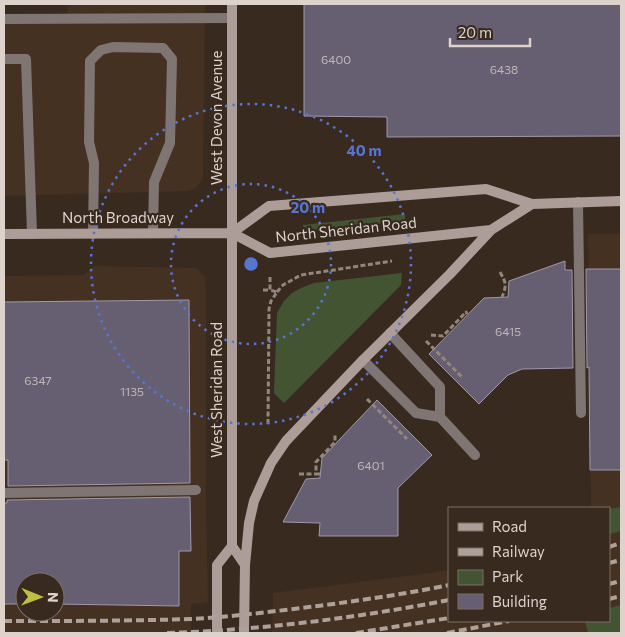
<svg xmlns="http://www.w3.org/2000/svg" width="625" height="637" font-family="Commissioner,sans-serif">
  <style>
    .built { fill: #453122; fill-rule: evenodd }
    .green { fill: #435433 }
    .building { fill: #655f71; stroke: #9f99ac }
    .lines { fill: none; stroke-linecap: round; stroke-linejoin: round }
    .path { stroke: #92867d; stroke-width: 3; stroke-dasharray: 5 2.5; stroke-linecap: butt }
    .service { stroke: #7f7572; stroke-width: 10 }
    .secondary { stroke: #ad9d99; stroke-width: 10 }
    .rail { stroke: #ada199; stroke-width: 4; stroke-dasharray: 8 4; stroke-linecap: butt }
    .ring { fill: none; stroke: #5776d4; stroke-width: 2.5; stroke-dasharray: 2.5 5 }
    .labels { text-anchor: middle; stroke-width: 4.5; stroke-linejoin: round; paint-order: stroke }
    .number-label { font-size: 12px; fill: #bfb6b5 }
    .street-label { font-size: 15px; fill: #ddd3cc; stroke: #392a1f }
    .centre { fill: #5776d4; stroke: #392a1f; stroke-width: 2.5 }
    .ring-label { font-size: 15px; text-anchor: middle; font-weight: bold; fill: #5776d4; stroke: #392a1f; stroke-width: 4.5; stroke-linejoin: round; paint-order: stroke }
  </style>
  <rect width="100%" height="100%" fill="#392a1f"/>
  <path class="built" d="M68,4H205L203,179L196,188L189,191L4,196V14H67Z
    M588,234H621V633H272L273,593L430,573L449,570V621H609V508H591Z
    M94,266L196,268L205,277L206,289V500L208,602L191,604V633H4V276L84,275ZM25,582H55V612H25Z"/>
  <path class="green" d="M405,214V221L304,231L303,225Z
    M402,273L401,285L284,403L274,393L277,313L284,301L292,293L301,288L314,283Z
    M621,507V531L609,534V509Z
    M621,605V633H588L585,621H609V608Z"/>
  <path class="building" d="M304,4H621V136L387,137V117L304,116Z
    M565,261V270H572L573,368L522,369L508,375L479,404L429,354L484,298L508,297L509,281Z
    M586,269H621V470H590L589,367L587,368Z
    M189,300L190,483L8,486V460H4V302Z
    M377,400L432,455L398,488V536H319L320,523L283,522L306,479L320,478L322,458Z
    M190,497L191,551H179V606L55,604V582H25V604H4V503H7V500Z"/>
  <g class="lines">
    <path class="path" d="M500,272C506,283 507,285 502,297
      M263,290H270V275
      M277,292L283,285L301,275L392,261
      M431,335L443,336L466,312L467,314
      M426,341L462,377
      M367,399L407,439
      M268,424L269,309L271,301L277,292L270,290
      M299,474H316
      M320,474H316V462L335,442V433"/>
    <path class="service" d="M4,19L232,18
      M4,59H26L32,234
      M578,202L581,413
      M93,234L94,163L89,142L90,61L101,50L113,47L163,48L172,59L170,143L154,182L153,233
      M390,333L440,387V417
      M363,360L416,413L440,417L475,455
      M4,493L196,490"/>
    <path class="secondary" d="M232,4V546L245,565
      M232,233L269,206L486,189L532,204L621,201
      M4,234L232,233L270,253L491,230L532,204
      M217,633V565L232,546
      M244,633L245,565L249,523L254,501L271,463L286,441L363,360L450,274L491,230"/>
    <path class="rail" d="M609,547L621,543
      M609,563L621,560
      M609,584L621,581
      M609,599L621,596
      M4,621C66,621 128,621 190,619C232,617 275,611 318,606C362,600 406,594 449,585
      M167,633C261,630 356,618 449,600
      M356,633L449,618
      M447,633L509,621"/>
  </g>
  <g class="ring">
    <circle cx="251" cy="264" r="80"/>
    <circle cx="251" cy="264" r="160"/>
  </g>
  <g class="labels">
    <g class="number-label">
      <text x="336" y="64">6400</text>
      <text x="504" y="74">6438</text>
      <text x="508" y="336">6415</text>
      <text x="38" y="385">6347</text>
      <text x="132" y="396">1135</text>
      <text x="371" y="470">6401</text>
    </g>
    <g class="street-label">
      <text transform="translate(217 118) rotate(-90)" y="5">West Devon Avenue</text>
      <text x="118" y="223">North Broadway</text>
      <text transform="translate(346 230) rotate(-6)" y="5">North Sheridan Road</text>
      <text transform="translate(217 390) rotate(-90)" y="5">West Sheridan Road</text>
    </g>
  </g>
  <circle cx="251" cy="264" r="8" class="centre"/>
  <g class="ring-label">
    <text x="364" y="156">40 m</text>
    <text x="308" y="213">20 m</text>
  </g>
  <rect width="625" height="637" fill="none" stroke="#ddd3cc" stroke-width="10"/>
  <rect x="448" y="507" width="162" height="115" fill="#392a1f" stroke="#7b6e64"/>
  <rect x="458" y="523" width="25" height="8" fill="#ad9d99" stroke="#7b6e64"/>
  <text x="492" y="532" font-size="15" fill="#ddd3cc">Road</text>
  <rect x="458" y="548" width="25" height="8" fill="#ada199" stroke="#7b6e64"/>
  <text x="492" y="557" font-size="15" fill="#ddd3cc">Railway</text>
  <rect x="458" y="570" width="25" height="15" fill="#435433" stroke="#7b6e64"/>
  <text x="492" y="582" font-size="15" fill="#ddd3cc">Park</text>
  <rect x="458" y="594" width="25" height="15" fill="#655f71" stroke="#7b6e64"/>
  <text x="492" y="607" font-size="15" fill="#ddd3cc">Building</text>
  <g transform="translate(40 597) rotate(91)"><circle r="24" fill="#392a1f" stroke="#7b6e64"/>
  <path d="M0-4L9 19L0 12L-9 19Z" fill="#bebf42"/>
  <text y="-8" font-size="14" font-weight="bold" text-anchor="middle" fill="#ddd3cc">N</text>
  </g>
  <path d="M450 38v8h80v-8" fill="none" stroke="#ddd3cc" stroke-width="2.5"/>
  <text x="458" y="38" font-size="15" fill="#ddd3cc" stroke="#392a1f" stroke-width="4" paint-order="stroke">20 m</text>
</svg>
